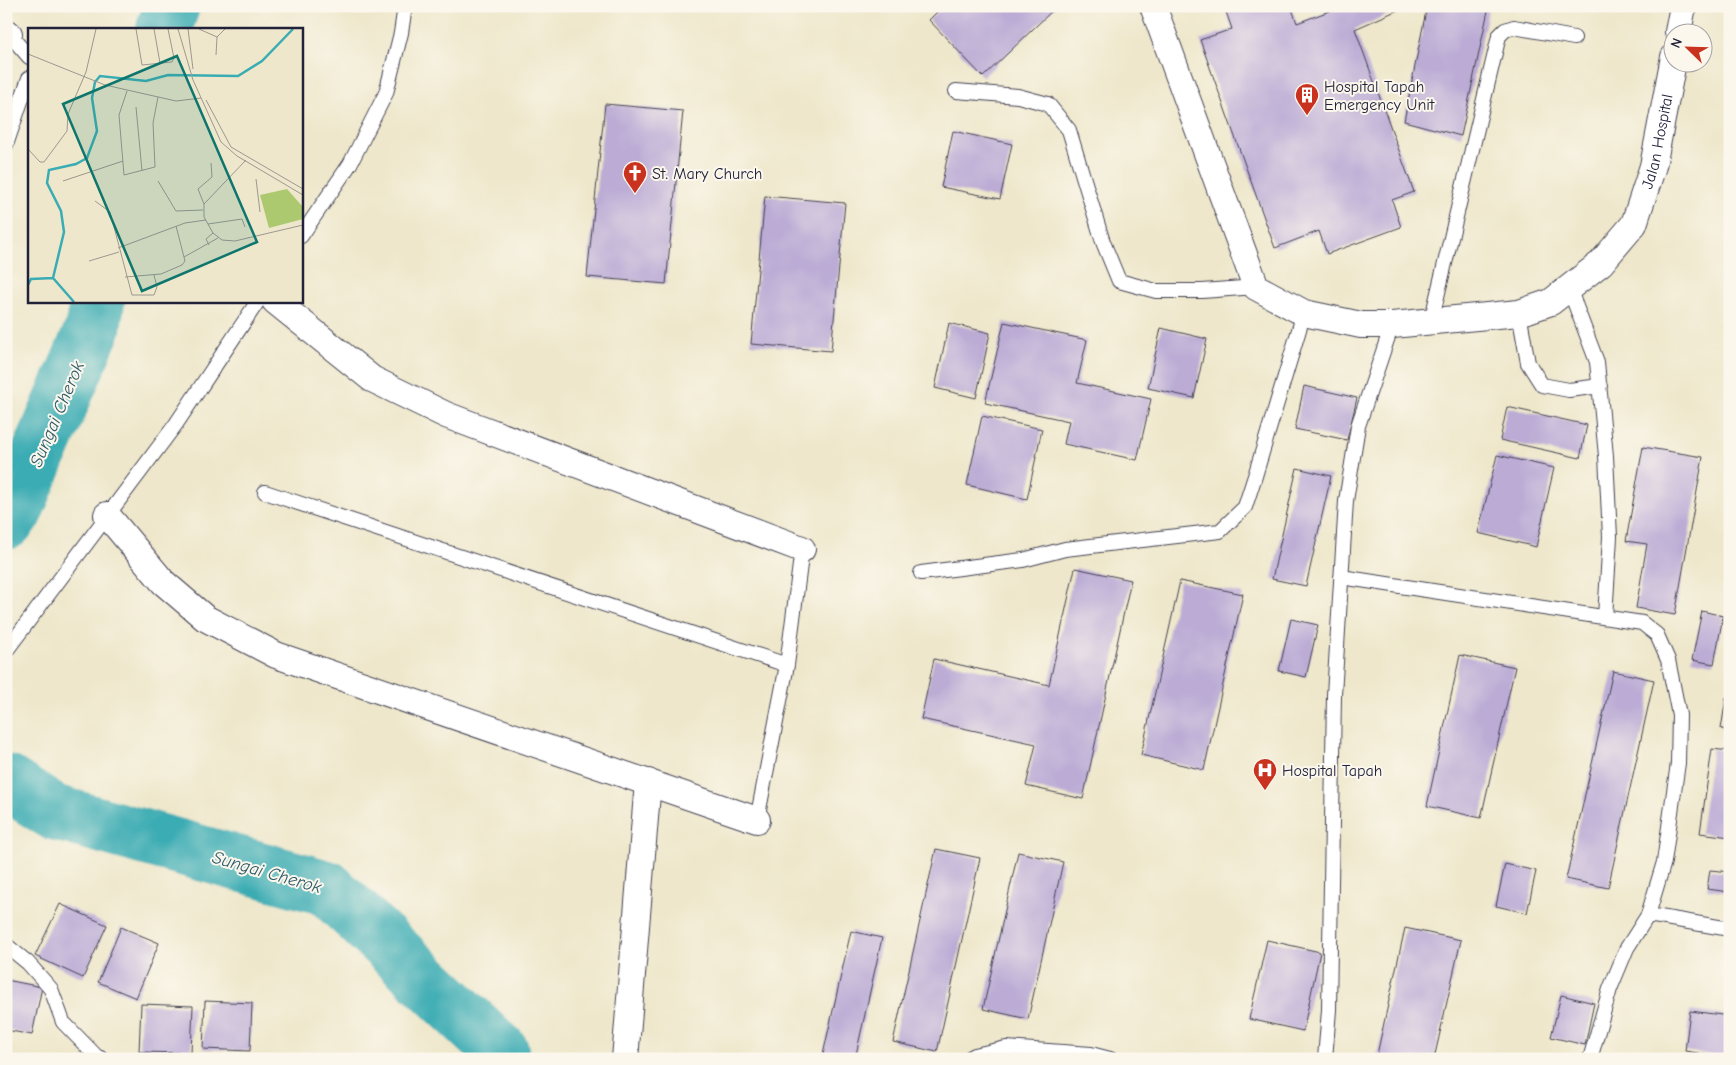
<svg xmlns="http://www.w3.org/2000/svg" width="1736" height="1065" font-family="'Comic Neue',sans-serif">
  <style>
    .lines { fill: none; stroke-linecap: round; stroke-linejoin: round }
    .river { stroke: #3aacb3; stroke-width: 56 }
    .building { fill: #bbabd5 }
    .service-casing { stroke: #414051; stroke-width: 16 }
    .minor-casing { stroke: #414051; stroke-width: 28 }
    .service { stroke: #fff; stroke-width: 14 }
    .minor { stroke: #fff; stroke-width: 26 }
    .labels { text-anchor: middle; stroke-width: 4; stroke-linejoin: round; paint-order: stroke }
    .poi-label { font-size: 16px; fill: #22223b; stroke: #fbf7ec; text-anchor: start }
    .street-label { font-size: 16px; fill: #22223b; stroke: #fbf7ec }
    .water-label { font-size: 18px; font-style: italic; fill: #2c596b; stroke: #fbf7ec }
    .inset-river { fill: none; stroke: #3aacb3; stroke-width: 2.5 }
    .inset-road { fill: none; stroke: #9c9891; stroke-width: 1 }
    .view { fill: #0f766e; fill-opacity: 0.15; stroke: #0f766e; stroke-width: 2.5 }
    .inset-edge { fill: none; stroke: #22223b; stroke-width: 2.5 }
  </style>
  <rect width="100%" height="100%" fill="#fbf7ec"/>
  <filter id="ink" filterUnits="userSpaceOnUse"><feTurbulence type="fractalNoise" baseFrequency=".02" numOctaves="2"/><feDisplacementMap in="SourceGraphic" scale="10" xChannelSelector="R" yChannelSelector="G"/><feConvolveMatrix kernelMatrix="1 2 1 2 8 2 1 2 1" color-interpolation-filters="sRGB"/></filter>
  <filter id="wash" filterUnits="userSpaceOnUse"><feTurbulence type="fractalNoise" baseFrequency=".0096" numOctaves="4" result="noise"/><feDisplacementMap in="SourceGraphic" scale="20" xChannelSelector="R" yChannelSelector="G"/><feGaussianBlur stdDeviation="1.12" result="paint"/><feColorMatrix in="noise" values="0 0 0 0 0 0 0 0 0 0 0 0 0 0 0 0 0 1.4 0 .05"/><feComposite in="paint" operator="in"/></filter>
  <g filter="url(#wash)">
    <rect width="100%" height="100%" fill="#eee7cb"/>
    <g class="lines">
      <path class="river" d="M164,29L172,6
        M6,522L15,511L93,328L97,301
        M6,782L53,812L327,888L501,1051L502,1059"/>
    </g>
    <g id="blocks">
      <path class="building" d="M943,6H1057L983,77L929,20Z
        M1224,6H1291L1297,23L1343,6H1407L1355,29L1414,192L1392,200L1401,227L1327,254L1319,231L1275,248L1200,40L1232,29Z
        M1427,6H1489L1461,136L1404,121Z
        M605,104L683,111L666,284L587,277Z
        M953,131L1012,144L1000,199L941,187Z
        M765,196L845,203L831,351L751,344Z
        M1004,322L1087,340L1077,383L1151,399L1137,460L1064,444L1069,421L985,403Z
        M949,323L990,333L976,398L935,388Z
        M1161,328L1207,339L1194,398L1148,388Z
        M1304,386L1357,398L1347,440L1295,429Z
        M1507,407L1587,425L1580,458L1500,440Z
        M982,416L1042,429L1027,499L967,485Z
        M1643,447L1703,457L1675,615L1636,608L1647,544L1626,541Z
        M1497,455L1554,468L1536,547L1478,533Z
        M1297,468L1331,476L1306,586L1272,579Z
        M1075,568L1131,580L1083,799L1026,786L1036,744L921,719L934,659L1049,685Z
        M1180,581L1243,594L1204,770L1141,755Z
        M1702,611L1723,616L1714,664L1692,660Z
        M1291,619L1318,625L1306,677L1279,671Z
        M1460,655L1515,667L1481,818L1427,806Z
        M1613,671L1654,680L1608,888L1566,879Z
        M1726,698H1730V730L1721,729Z
        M1712,749L1730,751V837L1700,833Z
        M936,849L980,858L937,1052L893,1042Z
        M1018,852L1063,862L1028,1019L983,1009Z
        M1505,864L1536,871L1527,913L1496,906Z
        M1710,870L1730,872V892L1707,889Z
        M60,904L107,925L83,978L35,956Z
        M121,927L159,943L136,998L98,982Z
        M1405,928L1461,940L1434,1059H1376Z
        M851,931L882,938L855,1059H822Z
        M1267,940L1320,952L1303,1031L1249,1019Z
        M6,980L42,987L32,1035L6,1030Z
        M1561,995L1594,1003L1585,1045L1551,1037Z
        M205,1001L252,1003L250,1051L203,1049Z
        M141,1004L193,1006L191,1053L139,1052Z
        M1690,1011L1730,1016V1058L1685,1051Z"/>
    </g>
  </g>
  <g filter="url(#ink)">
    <use href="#blocks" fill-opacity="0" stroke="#414051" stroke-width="1"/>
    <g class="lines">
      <g class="service-casing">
        <path id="service" d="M9,34L29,57
          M956,91L1018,96L1048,104L1069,130L1103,242L1119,281L1156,291H1202L1256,287
          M6,145L29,78
          M301,236L350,164L386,93L401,33L405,6
          M1569,288L1597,362L1606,456L1610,537L1605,617
          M1519,313L1528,363L1542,385L1569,390L1600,386
          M1431,322L1499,36L1505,30L1514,27L1574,38
          M265,492L787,665
          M921,573L1023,560L1065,549L1220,531L1245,507L1255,476L1304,313
          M1341,577L1642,623L1657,635L1668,660L1679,715L1678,763L1664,862L1648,915L1627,948L1610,989L1590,1059
          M6,651L176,424L258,301
          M757,820L787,665L802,549
          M1648,915L1730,929
          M6,945L28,963L51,989L63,1022L96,1056L102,1059
          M968,1059L975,1055L1006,1048L1091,1054L1110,1059
          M1325,1059L1329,1010L1334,695L1346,501L1358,426L1392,325"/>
      </g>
      <g class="minor-casing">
        <g id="minor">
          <path id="s1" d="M1153,6L1256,287L1304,313L1361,325H1392L1519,313L1551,302L1601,263L1634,224L1653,166L1674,57"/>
          <path d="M1678,32L1683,6"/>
          <path d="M6,33L9,34"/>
          <path d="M275,301L372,379L446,415L802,549"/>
          <path d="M107,515L163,582L205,618L276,655L757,820"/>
          <path d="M625,1059L648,782"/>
        </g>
      </g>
      <use href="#service" class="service"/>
      <use href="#minor" class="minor"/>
    </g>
  </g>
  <defs>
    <g id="building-pin" transform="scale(1.25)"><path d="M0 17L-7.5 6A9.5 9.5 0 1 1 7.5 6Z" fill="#c8321e" stroke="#fbf7ec"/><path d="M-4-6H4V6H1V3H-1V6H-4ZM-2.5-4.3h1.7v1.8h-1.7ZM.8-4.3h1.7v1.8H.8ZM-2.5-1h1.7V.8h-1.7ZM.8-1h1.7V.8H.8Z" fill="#fff"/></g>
    <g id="church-pin" transform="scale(1.25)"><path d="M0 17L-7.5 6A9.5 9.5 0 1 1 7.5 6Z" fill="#c8321e" stroke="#fbf7ec"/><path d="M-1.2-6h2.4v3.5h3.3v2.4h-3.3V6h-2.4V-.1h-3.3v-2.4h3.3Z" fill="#fff"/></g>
    <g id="hospital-pin" transform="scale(1.25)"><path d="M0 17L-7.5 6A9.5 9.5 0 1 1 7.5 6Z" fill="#c8321e" stroke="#fbf7ec"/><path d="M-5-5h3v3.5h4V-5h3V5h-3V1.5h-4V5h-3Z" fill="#fff"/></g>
  </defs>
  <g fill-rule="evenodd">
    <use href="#building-pin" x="1307" y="95"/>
    <use href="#church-pin" x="635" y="173"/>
    <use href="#hospital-pin" x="1265" y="770"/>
  </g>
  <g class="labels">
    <g class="poi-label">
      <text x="1324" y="92">Hospital Tapah<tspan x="1324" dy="18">Emergency Unit</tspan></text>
      <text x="652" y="179">St. Mary Church</text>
      <text x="1282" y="776">Hospital Tapah</text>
    </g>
    <g class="street-label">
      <text dy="6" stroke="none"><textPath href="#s1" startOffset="805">Jalan Hospital</textPath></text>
    </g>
    <g class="water-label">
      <text transform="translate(57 414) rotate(-67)" y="6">Sungai Cherok</text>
      <text transform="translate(267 872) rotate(16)" y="6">Sungai Cherok</text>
    </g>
  </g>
  <g transform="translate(28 28)">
    <rect width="275" height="275" fill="#eee7cb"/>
    <path d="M259,161L275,179V191L241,200L232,167Z" fill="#acc970"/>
    <path class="inset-river" d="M25,250L36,204L33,183L19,155L21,142L48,136L59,130L69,103L64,70L67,54L72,48L118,53L140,47L210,48L234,33L265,1M0,257L3,251L25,250L46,274"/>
    <path class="inset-road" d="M108,1L114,37L144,34L146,30L140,1M126,1L132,35M150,1L165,52L193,114L209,128L275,167M160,1L165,41M171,1L189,9L197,1M0,26L77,57L148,73L173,70M188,27L189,9M99,63L91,87L96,147L127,139L125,95L130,69M178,72L203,119L275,161M108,79L114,143M0,121L12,134H16L39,103L40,86L58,44L68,1M218,132L176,176V189L185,205L194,212L207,213L275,197M228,151L232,184M35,153L95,133M130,153L148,183L175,182M67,173L82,184L104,267H126L129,259L126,247M176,176L170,161L184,149L183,135M180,196L214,191L217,199M181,217L178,211L185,205M90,220L157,195L178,192M156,229L190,210M61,233L91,224M97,249L133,246L154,237L157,233L148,198"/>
    <path class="view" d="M149,28L229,214L114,263L35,76Z"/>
    <rect width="275" height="275" class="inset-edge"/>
  </g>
  <rect width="1736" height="1065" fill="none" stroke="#fbf7ec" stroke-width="25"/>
  <g transform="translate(1688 48) rotate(293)"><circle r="24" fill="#fbf7ec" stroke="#a4a2a5"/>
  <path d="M0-4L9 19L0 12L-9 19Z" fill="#c8321e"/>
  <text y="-8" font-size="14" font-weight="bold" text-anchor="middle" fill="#22223b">N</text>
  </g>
</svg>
